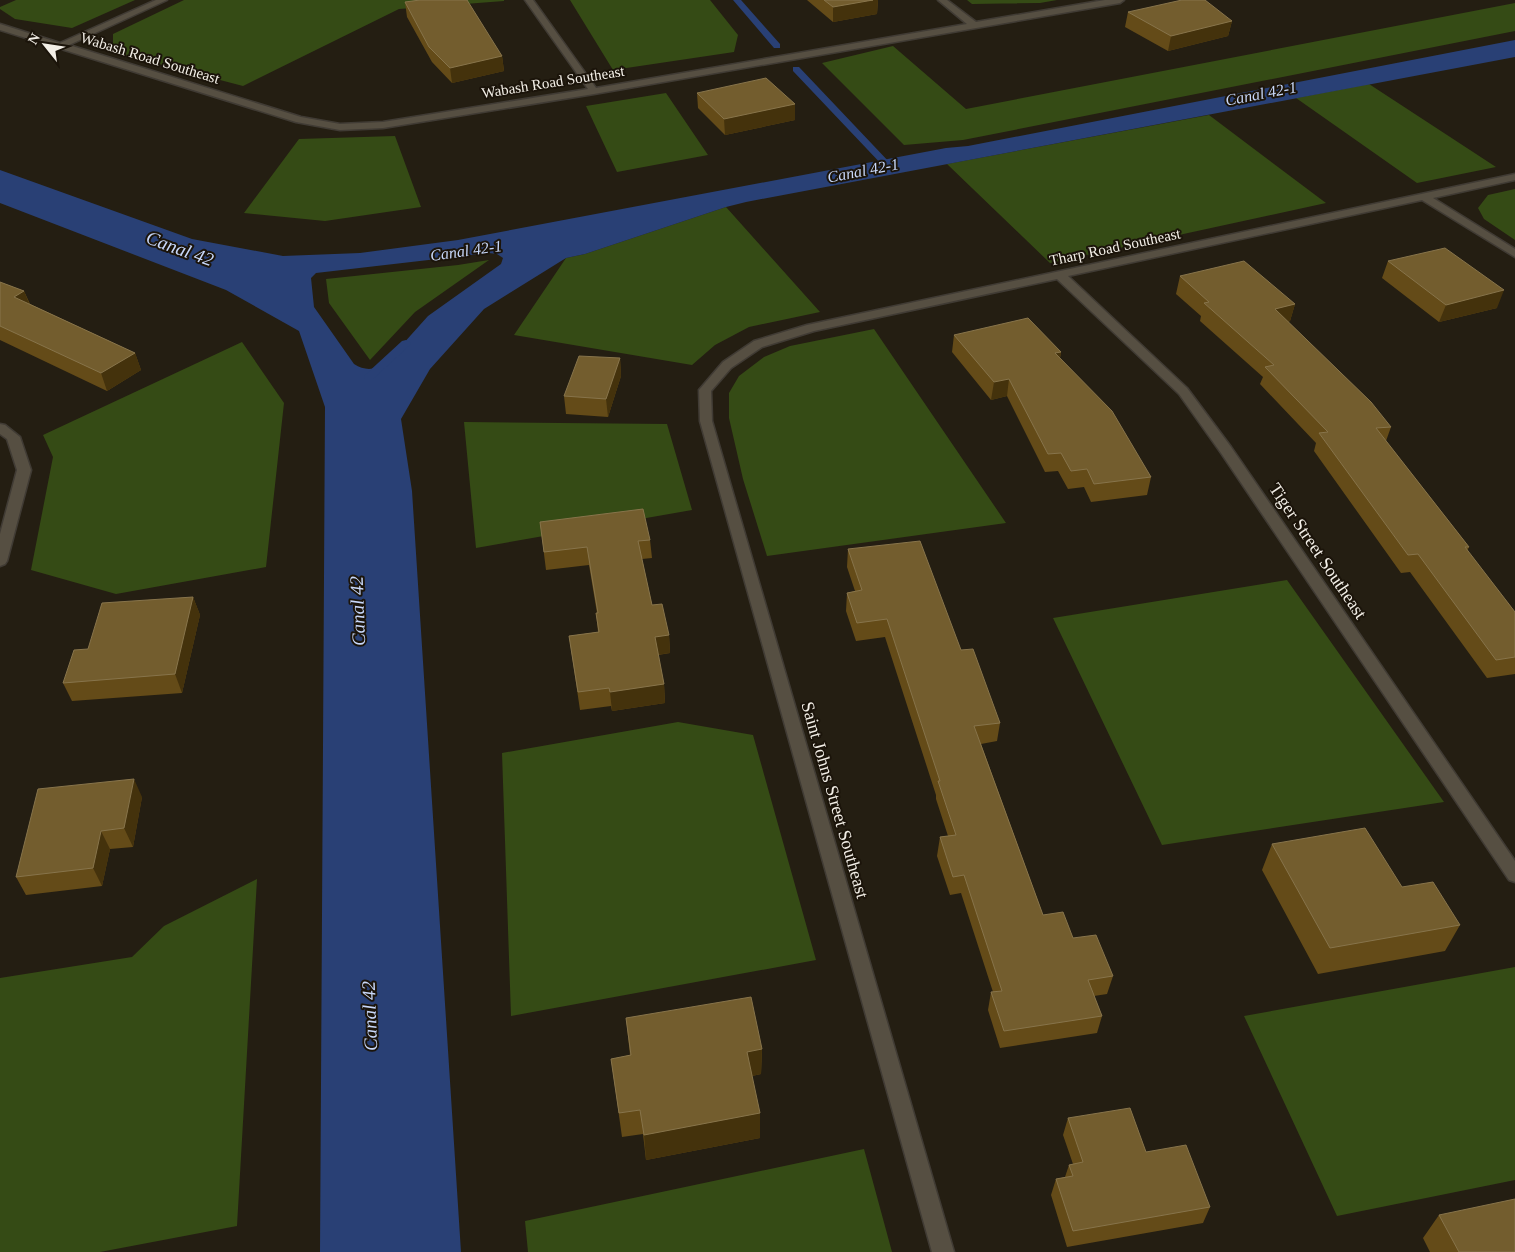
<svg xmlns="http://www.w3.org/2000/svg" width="1515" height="1252" font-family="Georgia,serif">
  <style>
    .green { fill: #354b15 }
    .water { fill: #294075; fill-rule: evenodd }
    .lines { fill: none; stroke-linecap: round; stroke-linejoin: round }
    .stream { fill: #294075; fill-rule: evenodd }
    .minor-casing { stroke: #403b34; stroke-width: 3 }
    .minor { fill: #564f42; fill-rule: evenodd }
    .wall { fill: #644b18 }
    .shaded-wall { fill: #44320c }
    .building { fill: #735d2e; stroke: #87744b }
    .labels { text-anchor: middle; stroke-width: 4; stroke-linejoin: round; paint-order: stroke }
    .far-street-label { font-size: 15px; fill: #f3efe7; stroke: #1b140a }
    .far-water-label { font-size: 16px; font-style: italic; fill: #c8d8fa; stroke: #1b140a }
    .street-label { font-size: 18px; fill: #f3efe7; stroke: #1b140a }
    .water-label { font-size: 19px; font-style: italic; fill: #c8d8fa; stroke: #1b140a }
  </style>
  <rect width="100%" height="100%" fill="#241e12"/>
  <path class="green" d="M16,0H135L72,28L15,19L0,9V7Z
    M184,0H504V1L399,9L243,86L113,52V34Z
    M570,0H710L738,35L734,52L613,70Z
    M967,0H1057L1040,3L972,4Z
    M1515,3V31L963,140L904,145L822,63L893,46L966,109Z
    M1369,84L1496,167L1417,183L1296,98Z
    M666,93L708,155L617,172L586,106Z
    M1209,115L1326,203L1050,263L947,164Z
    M395,136L421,207L325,221L244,213L299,139Z
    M1515,189V240L1484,219L1478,208L1488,195Z
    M726,207L820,312L749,327L715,345L692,365L514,335L566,258L585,254Z
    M489,260L415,312L370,360L329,303L326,279L458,265Z
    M874,329L1006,523L767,556L743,479L729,418V393L739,376L764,357L790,346Z
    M242,342L284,403L266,567L116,594L31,570L53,457L43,435Z
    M464,422L667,424L692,510L476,548Z
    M1287,580L1444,802L1162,845L1053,618Z
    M678,722L753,735L816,960L511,1016L502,753Z
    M257,879L237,1226L100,1252H0V978L132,957L164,926Z
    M1515,967V1180L1337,1216L1244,1016Z
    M864,1149L892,1252H528L525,1221Z"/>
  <path class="water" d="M1515,40V57L746,202L726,207L585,254L566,258L484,309L430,369L401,419L412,491L461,1252H320L325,407L299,331L226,290L0,203V170L192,239L283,256L360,253L458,240L946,148L968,146ZM489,253L497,254L503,258L501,264L428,316L385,364C374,370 365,371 354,364L314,307L311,278L316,273Z"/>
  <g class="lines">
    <path class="stream" d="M733,0H741L780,44V48H774Z
      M793,67H799L891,164V168H885L793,71Z
      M406,340L411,343L410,345L373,379H365L364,377L365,375L402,341Z"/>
    <g class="minor-casing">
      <path id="minor" d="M156,0H167L69,45L301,117L340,124L383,122L588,89L525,0H533L596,88L967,24L938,0H947L976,22L1105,0H1124L1120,3L594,94L383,128L340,130L296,122L0,30V24L60,43Z
        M1515,174V180L1433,198L1515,249V257L1422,200L1068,276L1187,388L1231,447L1515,861V882L1509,880L1221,453L1179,394L1057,279L814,331L762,347L731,368L711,391L712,421L954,1252H932L700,421L699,390L723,362L754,341L807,325Z
        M0,424L5,425L20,437L31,470L7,561L5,564L0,566V534L17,470L7,439L0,434Z"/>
    </g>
    <use href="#minor" class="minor"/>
  </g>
  <path class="wall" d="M807,0H878L877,14L833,22Z
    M405,2L502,56L504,71L452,83L432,62L407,17Z
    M1128,12L1232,21L1228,36L1168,51L1125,27Z
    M697,93L795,104V120L725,135L698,108Z
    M1388,261L1497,308L1439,322L1382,278Z
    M1180,276L1295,304L1290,321L1288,322L1391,427L1386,441L1469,547L1467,551L1515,612V674L1487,678L1410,572L1401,573L1314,451L1316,443L1260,384L1263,377L1200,321L1201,316L1176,294Z
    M0,282L24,291L30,304L135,353L141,370L107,391L0,340Z
    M954,335L1061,352L1060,358L1151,477L1147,495L1091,502L1084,487L1068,489L1058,471L1045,472L1007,396L991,400L952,352Z
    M620,358L621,376L608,417L566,414L564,396Z
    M540,522L650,540L652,558L642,559L652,605L669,635L670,653L658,655L664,684L665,703L612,711L611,706L580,710L569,636L598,632L596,613H597L589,565L546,570Z
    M848,549L961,650L1000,723L997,741L981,744L1043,915L1073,938L1113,976L1107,994L1094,996L1102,1016L1097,1033L1000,1048L988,1010L991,992H993L961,893L950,895L937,856L940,837L948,836L936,799V795L885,637L856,641L846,611L847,593L855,591L847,567Z
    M193,597L200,615L182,693L72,701L63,683Z
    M142,797L133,847L110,849L102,886L26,895L16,877Z
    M1272,844L1402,887L1460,925L1445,951L1318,974L1262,870Z
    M626,1018L762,1049L761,1074L752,1076L760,1138L646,1160L643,1134L622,1137L611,1059L630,1055Z
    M1068,1118L1146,1152L1210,1207L1203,1223L1067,1247L1051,1195L1056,1179L1065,1177L1069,1165L1073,1164L1063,1135Z
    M1439,1215L1515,1252H1430L1423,1238Z"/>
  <path class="shaded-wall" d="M873,0H878L877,14L833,22V7Z
    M1232,21L1228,36L1168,51L1171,36Z
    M502,56L504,71L452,83L450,68Z
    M795,104V120L725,135L724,119Z
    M1504,290L1497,308L1439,322L1446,305Z
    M24,291L31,308L14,297Z
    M1295,304L1290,321L1270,326L1275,309Z
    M1061,352L1058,369L1055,353Z
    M135,353L141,370L107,391L101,373Z
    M620,358L621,376L608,417L606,399Z
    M1009,379L1007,396L991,400L994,382Z
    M193,597L200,615L182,693L175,674Z
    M669,635L670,653L656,655L655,637Z
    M664,684L665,703L612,711L610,692Z
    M134,779L142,797L133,847L124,828Z
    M101,831L110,849L102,886L93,868Z
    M762,1049L761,1074L747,1077V1052Z
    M760,1113V1138L646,1160L644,1135Z"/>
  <path class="building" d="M420,0H467L502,56L450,68L429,47L405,2Z
    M824,0H873L833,7Z
    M1182,0H1205L1232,21L1171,36L1128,12Z
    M766,78L795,104L724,119L697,93Z
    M1445,248L1504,290L1446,305L1388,261Z
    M1244,261L1295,304L1275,309L1371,402L1391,427L1376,428L1469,547H1465L1515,612V657L1496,660L1418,554L1408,555L1319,433L1328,432L1265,367L1274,365L1204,303L1209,302L1180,276Z
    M0,282L24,291L14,297L135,353L101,373L0,326Z
    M1028,318L1061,352L1055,353L1112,411L1151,477L1094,484L1087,469L1071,471L1061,453L1048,454L1009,379L994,382L954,335Z
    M579,356L620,358L606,399L564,396Z
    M643,509L650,540L638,541L652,605L662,604L669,635L655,637L664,684L610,692L609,688L578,692L569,636L599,632L596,613H598L587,547L544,552L540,522Z
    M920,541L961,650L973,649L1000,723L974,726L1043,915L1063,912L1073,938L1096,935L1113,976L1088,980L1102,1016L1004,1031L991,992L1002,991L964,875L953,877L940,837L956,835L938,781H940L887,619L857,623L847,593L862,590L848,549Z
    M193,597L175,674L63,683L74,650L88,649L102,603Z
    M134,779L124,828L101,831L93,868L16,877L38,789Z
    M1365,828L1402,887L1433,882L1460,925L1330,948L1272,844Z
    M751,997L762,1049L747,1052L760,1113L644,1135L640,1110L619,1113L611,1059L631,1055L626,1018Z
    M1130,1108L1146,1152L1186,1145L1210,1207L1073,1231L1056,1179L1073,1176L1069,1165L1083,1162L1068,1118Z
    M1515,1199V1252H1459L1439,1215Z"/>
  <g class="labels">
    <g class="far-street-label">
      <text transform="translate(150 58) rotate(17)" y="5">Wabash Road Southeast</text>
      <text transform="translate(553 82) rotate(-9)" y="5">Wabash Road Southeast</text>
      <text transform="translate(1115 247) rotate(-12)" y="5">Tharp Road Southeast</text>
    </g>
    <g class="far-water-label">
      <text transform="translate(1261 93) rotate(-11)" y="6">Canal 42-1</text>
      <text transform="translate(863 170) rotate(-11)" y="6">Canal 42-1</text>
      <text transform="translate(466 250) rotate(-8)" y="6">Canal 42-1</text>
    </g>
    <g class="street-label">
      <text transform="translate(1318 551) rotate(56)" y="6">Tiger Street Southeast</text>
      <text transform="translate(835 800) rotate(74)" y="6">Saint Johns Street Southeast</text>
    </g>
    <g class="water-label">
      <text transform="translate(180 248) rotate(20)" y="7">Canal 42</text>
      <text transform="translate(357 611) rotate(-92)" y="7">Canal 42</text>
      <text transform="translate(369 1016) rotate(-92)" y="7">Canal 42</text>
    </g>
  </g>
  <g transform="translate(45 45) rotate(300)" stroke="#1b140a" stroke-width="4" paint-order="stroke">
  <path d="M0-4L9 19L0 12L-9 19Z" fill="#f3efe7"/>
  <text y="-8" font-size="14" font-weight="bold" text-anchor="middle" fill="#f3efe7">N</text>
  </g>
</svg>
